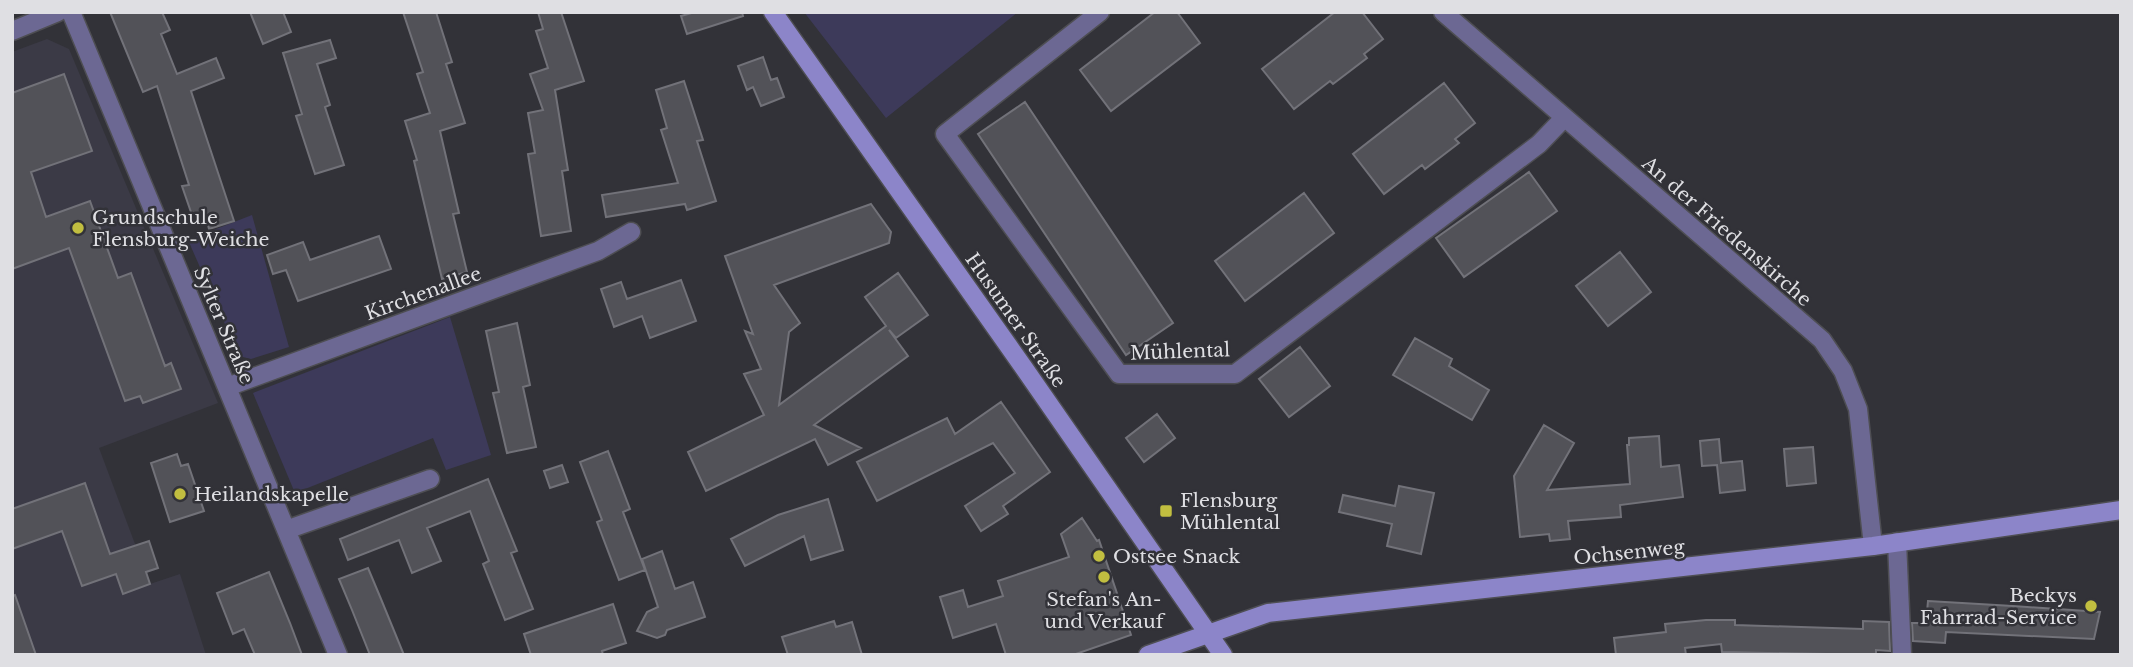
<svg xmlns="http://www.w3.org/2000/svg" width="2133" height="667" font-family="'Libre Baskerville',serif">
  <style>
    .built { fill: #3b3a46 }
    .green { fill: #3d3a5a }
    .building { fill: #525258; stroke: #727279; stroke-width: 2 }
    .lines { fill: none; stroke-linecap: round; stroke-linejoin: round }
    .street-casing { stroke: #4e4e53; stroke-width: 21 }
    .secondary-casing { stroke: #4e4e53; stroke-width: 21 }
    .street { stroke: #6c6893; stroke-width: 18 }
    .secondary { stroke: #8c85c9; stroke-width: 18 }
    .poi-dot { fill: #c1be40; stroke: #323238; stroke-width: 2.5 }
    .labels { text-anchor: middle; stroke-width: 5; stroke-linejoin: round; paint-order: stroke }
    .poi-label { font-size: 19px; fill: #dfdfe3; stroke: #323238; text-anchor: start }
    .street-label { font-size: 19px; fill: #dfdfe3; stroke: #323238 }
  </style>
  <rect width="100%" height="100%" fill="#323238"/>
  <path class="built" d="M47,39L69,49L218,403L99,448L150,584L180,574L206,655H12V52Z"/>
  <path class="green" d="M804,12H1018L886,118Z
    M252,215L289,347L251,359L239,356L188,240Z
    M450,317L491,455L446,470L433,438L295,493L253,393Z"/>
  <path class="building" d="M110,12H162L170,30L161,34L177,74L216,58L224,78L191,91L234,221L209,229L205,214L193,218L182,186L189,185L157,86L143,92Z
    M250,12H283L291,32L263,44Z
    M403,12H436L452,62L446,64L465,123L440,131L459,213L453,214L467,272L442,279L414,161L417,160L405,121L430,113L417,74L423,72Z
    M538,12H561L584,81L555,90L568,170L562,171L571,231L541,236L528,154L535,153L528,113L543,110L530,74L548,68L536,31L543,29Z
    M695,12H742L743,16L687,34L681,16Z
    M1155,12H1177L1200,43L1111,111L1080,70Z
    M1335,12H1362L1383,39L1364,54L1367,58L1333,84L1330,81L1294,109L1262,69Z
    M330,40L336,58L317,64L330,105L325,107L344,165L315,174L296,116L302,114L283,53Z
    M763,57L771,80L777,78L784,97L761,106L753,87L747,90L738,66Z
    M64,74L92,151L31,172L46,217L90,201L118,278L131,273L165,366L171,363L181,389L143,403L140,396L125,401L69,248L12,269V93Z
    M684,81L703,140L697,141L716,201L687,210L685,204L606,217L602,195L678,183L661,130L667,128L656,90Z
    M1444,83L1475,123L1455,139L1459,143L1425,169L1422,165L1384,194L1353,154Z
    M1025,102L1173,323L1126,355L978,134Z
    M1529,172L1557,211L1464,277L1436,238Z
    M1304,193L1334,233L1245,301L1215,261Z
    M871,204L891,232L889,243L774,285L800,323L789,332L779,405L886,326L865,297L898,273L928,315L896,338L889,330L908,356L814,425L861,448L828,465L815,439L706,491L688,452L764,415L744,374L761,369L745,331L753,334L725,256Z
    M379,236L391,269L298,301L286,270L273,274L267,255L303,242L310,260Z
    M1620,252L1651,292L1608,326L1576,286Z
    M681,280L696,321L650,338L642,316L614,327L601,289L621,282L627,299Z
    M517,323L530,385L523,387L536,447L507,453L493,393L499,392L486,331Z
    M1415,338L1452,359L1449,366L1489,390L1472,420L1393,375Z
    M1300,347L1330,386L1289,417L1259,379Z
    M1001,402L1050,472L1003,506L1008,514L981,531L965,506L1015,473L993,443L877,501L857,462L947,418L955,434Z
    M1157,414L1175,438L1144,462L1126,438Z
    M1544,425L1574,443L1547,490L1630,484L1627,445H1629V438L1659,436L1661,467L1679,465L1683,497L1620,505L1621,517L1568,521L1570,539L1550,541L1549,534L1520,537L1514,476Z
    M1719,439L1721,463L1742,461L1745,490L1720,493L1717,465L1702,466L1700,441Z
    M1813,447L1816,483L1787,486L1784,449Z
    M608,451L630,509L623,512L645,570L619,580L597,522L602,520L580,462Z
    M177,454L181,466L188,464L204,511L170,522L151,463Z
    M562,465L568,482L550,488L544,471Z
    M488,479L517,551L511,553L533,609L505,620L483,564L489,561L470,511L427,528L441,561L412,573L399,540L348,560L340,539Z
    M85,483L110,554L149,541L158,568L146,572L150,584L123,594L116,574L82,586L62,531L12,549V509Z
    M1399,486L1434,493L1421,554L1387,546L1392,524L1339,512L1343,495L1395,506Z
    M828,499L843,550L811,560L804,536L745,566L731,539L778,515Z
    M1082,518L1097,541L1099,540L1131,635L1073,655H1006L996,624L953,638L940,597L963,590L968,607L1003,596L998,581L1069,557L1061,534Z
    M662,551L675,589L693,582L705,617L667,630L665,635L657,638L637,631L647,612L658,607L642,559Z
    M368,568L381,599L404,655H370L352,610L339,579Z
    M269,572L290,623L302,655H255L244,629L233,634L217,593Z
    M15,595L36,655H12V596Z
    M1928,601L2013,606L2100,612L2094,639L1946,632L1945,643L1913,641L1912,623H1926Z
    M613,604L626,643L602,651L603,655H531L524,634Z
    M1706,620H1735V625L1863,629V621L1889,622L1890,651L1876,650V655L1722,652L1721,644L1685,648L1686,655H1616L1614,638L1666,632L1665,624Z
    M834,621L836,627L852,622L862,655H788L782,637Z"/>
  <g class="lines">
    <g class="street-casing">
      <path id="street" d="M71,12L338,655
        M1100,12L945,134L1119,374H1235L1539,144L1564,118
        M1443,12L1822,340L1843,371L1858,409L1873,546
        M12,31L58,12
        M227,387L598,251L631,232
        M286,530L430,479
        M1897,542L1902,655"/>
    </g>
    <g class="secondary-casing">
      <path id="secondary" d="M773,12L1024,368L1223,655
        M1148,655L1268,613L1873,546L2121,510"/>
    </g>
    <use href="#street" class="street"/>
    <use href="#secondary" class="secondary"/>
  </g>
  <g class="poi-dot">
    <circle cx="78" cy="228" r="7"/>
    <circle cx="180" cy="494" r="7"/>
    <rect x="1159" y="504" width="14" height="14" rx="3.5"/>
    <circle cx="1099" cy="556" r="7"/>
    <circle cx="1104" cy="577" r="7"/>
    <circle cx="2091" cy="606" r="7"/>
  </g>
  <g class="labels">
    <g class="poi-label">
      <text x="92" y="224">Grundschule<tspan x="92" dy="22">Flensburg-Weiche</tspan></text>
      <text x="194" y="501">Heilandskapelle</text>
      <text x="1180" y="507">Flensburg<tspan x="1180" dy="22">Mühlental</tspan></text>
      <text x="1113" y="563">Ostsee Snack</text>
      <text x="2077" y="602" text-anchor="end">Beckys<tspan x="2077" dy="22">Fahrrad-Service</tspan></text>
      <text x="1104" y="606" text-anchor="middle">Stefan's An-<tspan x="1104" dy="22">und Verkauf</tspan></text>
    </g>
    <g class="street-label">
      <text transform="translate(1727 231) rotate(41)" y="7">An der Friedenskirche</text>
      <text transform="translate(423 293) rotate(-20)" y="7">Kirchenallee</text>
      <text transform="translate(1016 320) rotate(55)" y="7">Husumer Straße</text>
      <text transform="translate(224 325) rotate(67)" y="7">Sylter Straße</text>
      <text transform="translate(1180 351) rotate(-2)" y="7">Mühlental</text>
      <text transform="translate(1629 552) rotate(-6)" y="7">Ochsenweg</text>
    </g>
  </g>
  <rect width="2133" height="667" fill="none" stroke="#dfdfe3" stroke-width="28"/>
</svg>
